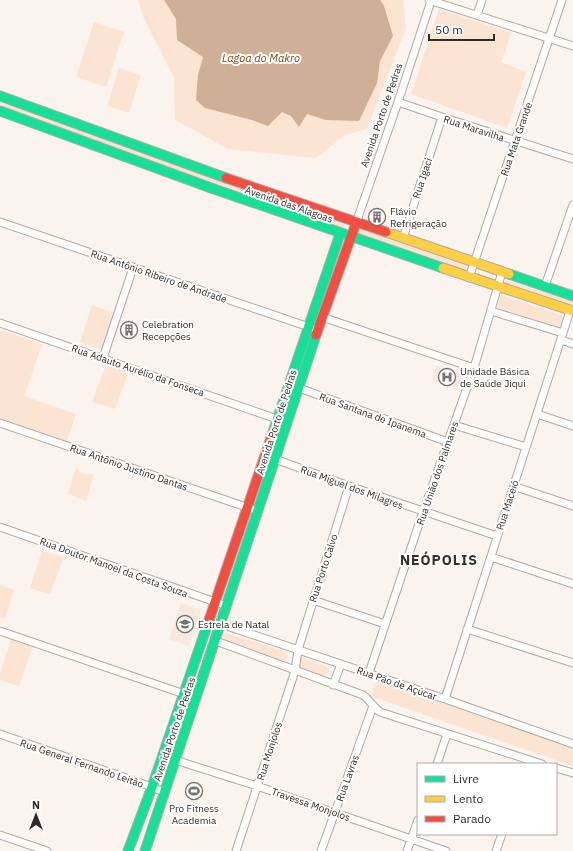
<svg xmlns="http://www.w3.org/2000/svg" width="573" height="851" font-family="'IBM Plex Sans',sans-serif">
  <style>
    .built { fill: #f8e8dd }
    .green { fill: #fbe4d2 }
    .water { fill: #cfaf96 }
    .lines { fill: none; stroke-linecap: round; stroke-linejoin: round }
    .street-casing { stroke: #afaaa5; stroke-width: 9 }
    .fast-casing { stroke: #afaaa5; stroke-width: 11 }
    .slow-casing { stroke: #afaaa5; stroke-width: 11 }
    .jam-casing { stroke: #afaaa5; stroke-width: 11 }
    .street { stroke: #fefdfc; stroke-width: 7 }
    .fast { stroke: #16e098; stroke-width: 9 }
    .slow { stroke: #ffcf43; stroke-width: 9 }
    .jam { stroke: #f24e42; stroke-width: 9 }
    .labels { text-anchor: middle; stroke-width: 4; stroke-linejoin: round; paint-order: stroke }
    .street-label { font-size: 10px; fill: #312b27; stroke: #fff }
    .poi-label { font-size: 10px; fill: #312b27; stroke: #fff; text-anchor: start }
    .water-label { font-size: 11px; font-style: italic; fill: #7e470f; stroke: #fff }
    .district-label { font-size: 14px; font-weight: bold; letter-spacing: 1px; fill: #392e25; stroke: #fff }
  </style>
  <rect width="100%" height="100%" fill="#faf3ee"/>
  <path class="built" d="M436,366L462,374L457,388L432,380Z
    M181,603L201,610L189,646L169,639Z"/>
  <path class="green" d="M138,0H403L406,28L367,129L345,135L316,158L228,149L175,120L174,78L144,19Z
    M439,9L511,33L501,62L526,72L507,128L411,94Z
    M94,22L124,32L106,87L76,77Z
    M119,68L141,75L129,113L107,106Z
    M8,102L251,193L249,195L210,181L206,183L3,110V106Z
    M273,203L294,210L301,209L343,223L348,233L272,206Z
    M359,229L464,264L467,270L463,273L356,236Z
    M506,280L573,302V309L504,287Z
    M501,295L564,316L559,328L497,307Z
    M92,305L115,313L103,350L80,342Z
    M0,330L42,344L24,396L76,414L67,441L0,418Z
    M106,365L128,373L115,409L92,402Z
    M76,467C80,475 86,475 94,474L86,501L68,494Z
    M42,551L64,557L50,594L30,588Z
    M0,585L14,590L5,619L0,617Z
    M226,633L286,652L287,656V660L281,661L223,641V636Z
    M11,640L33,646L19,686L0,680V673Z
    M301,657L326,666L329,670L324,677L299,668L298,662Z
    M378,681L573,747V766L373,697C372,690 372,685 378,681Z"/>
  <path class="water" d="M164,0H380L384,6L393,36L380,61L377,83L359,121L326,120L307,114L299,127L291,116L282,112L268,126L252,120L205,108L196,100L198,75L203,57L177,40L176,19Z"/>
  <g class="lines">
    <g class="street-casing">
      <path id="street" d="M429,0L573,46
        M477,15L482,0
        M398,102L442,117L573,159
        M0,222L312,328
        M356,223L398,102L431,1
        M403,238L442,117
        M469,278L562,0
        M545,286L573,205
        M491,311L563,333
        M322,317L474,368
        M0,323L277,419
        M561,340L573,344
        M103,358L133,268
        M299,388L448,442
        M537,414L573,426
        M0,423L252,509
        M454,425L526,447
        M275,459L349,486L497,536
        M513,486L573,506
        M0,527L227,606
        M491,557L573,584
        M313,600L385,624
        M221,624L445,699L573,744
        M467,629L573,663
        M0,631L196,698
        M216,641L363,695C370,700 373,707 380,712L542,764
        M369,673L423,512L474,368L502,272
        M333,685L341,664
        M445,699L570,311
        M0,734L152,787L164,792
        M175,760L257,786L446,851
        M437,764L447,734
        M556,768L573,773
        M0,835L47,851
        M236,851L295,671L298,650L349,486
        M321,851L373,706
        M407,851L418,820
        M496,851L502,834"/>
    </g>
    <g class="fast-casing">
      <path id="fast" d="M0,96L226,178
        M0,111L214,189L443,268
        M509,274L573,296
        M273,432L340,234
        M128,851L152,787L209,620
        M145,851L316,335"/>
    </g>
    <g class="slow-casing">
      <path id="slow" d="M386,232L509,274
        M443,268L573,311"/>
    </g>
    <g class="jam-casing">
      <path id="jam" d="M226,178L386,232
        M316,335L356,223
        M209,620L273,432"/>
    </g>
    <use href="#street" class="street"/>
    <use href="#fast" class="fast"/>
    <use href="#slow" class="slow"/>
    <use href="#jam" class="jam"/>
  </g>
  <defs>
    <g id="building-ring" transform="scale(0.9)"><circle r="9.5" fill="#fff" stroke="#77716d" stroke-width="1.5"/><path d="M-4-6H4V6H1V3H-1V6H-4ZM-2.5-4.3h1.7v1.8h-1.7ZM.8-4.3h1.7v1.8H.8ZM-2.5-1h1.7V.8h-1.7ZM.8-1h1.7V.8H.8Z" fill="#77716d"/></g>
    <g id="hospital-ring" transform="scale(0.9)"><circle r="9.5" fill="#fff" stroke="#77716d" stroke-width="1.5"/><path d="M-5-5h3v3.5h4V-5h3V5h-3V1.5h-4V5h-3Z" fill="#77716d"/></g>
    <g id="school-ring" transform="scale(0.9)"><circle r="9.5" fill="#fff" stroke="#77716d" stroke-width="1.5"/><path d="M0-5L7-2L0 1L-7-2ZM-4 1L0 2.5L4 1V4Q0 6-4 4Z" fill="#77716d"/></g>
    <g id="stadium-ring" transform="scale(0.9)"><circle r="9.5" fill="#fff" stroke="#77716d" stroke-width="1.5"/><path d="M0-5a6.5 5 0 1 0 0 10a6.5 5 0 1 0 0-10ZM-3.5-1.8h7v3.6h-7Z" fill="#77716d"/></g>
  </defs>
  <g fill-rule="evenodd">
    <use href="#building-ring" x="377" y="217"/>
    <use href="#building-ring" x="129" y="330"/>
    <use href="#hospital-ring" x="447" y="377"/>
    <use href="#school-ring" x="185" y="624"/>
    <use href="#stadium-ring" x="194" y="791"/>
  </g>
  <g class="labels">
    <g class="street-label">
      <text transform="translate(381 115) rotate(-71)" y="4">Avenida Porto de Pedras</text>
      <text transform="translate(474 128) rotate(18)" y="4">Rua Maravilha</text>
      <text transform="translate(516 139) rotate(-71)" y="4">Rua Mata Grande</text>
      <text transform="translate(422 178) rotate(-72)" y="4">Rua Igaci</text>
      <text transform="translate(289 204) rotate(19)" y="4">Avenida das Alagoas</text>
      <text transform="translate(159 276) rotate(19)" y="4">Rua Antônio Ribeiro de Andrade</text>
      <text transform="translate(138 370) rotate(19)" y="4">Rua Adauto Aurélio da Fonseca</text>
      <text transform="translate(373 415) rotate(20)" y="4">Rua Santana de Ipanema</text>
      <text transform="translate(276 422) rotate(-72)" y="4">Avenida Porto de Pedras</text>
      <text transform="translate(129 467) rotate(19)" y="4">Rua Antônio Justino Dantas</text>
      <text transform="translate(437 473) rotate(-71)" y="4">Rua União dos Palmares</text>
      <text transform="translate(352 487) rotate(20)" y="4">Rua Miguel dos Milagres</text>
      <text transform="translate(507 505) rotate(-72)" y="4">Rua Maceió</text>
      <text transform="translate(114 567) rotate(20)" y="4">Rua Doutor Manoel da Costa Souza</text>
      <text transform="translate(323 568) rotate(-72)" y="4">Rua Porto Calvo</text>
      <text transform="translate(397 683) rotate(19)" y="4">Rua Pão de Açúcar</text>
      <text transform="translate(174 729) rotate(-71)" y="4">Avenida Porto de Pedras</text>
      <text transform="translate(269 751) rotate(-72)" y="4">Rua Monjolos</text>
      <text transform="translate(82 763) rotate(19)" y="4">Rua General Fernando Leitão</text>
      <text transform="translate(347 778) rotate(-70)" y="4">Rua Lavras</text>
      <text transform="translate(311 804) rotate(19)" y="4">Travessa Monjolos</text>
    </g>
    <g class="poi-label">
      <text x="390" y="215">Flávio<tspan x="390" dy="12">Refrigeração</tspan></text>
      <text x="142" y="328">Celebration<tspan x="142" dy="12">Recepções</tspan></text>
      <text x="460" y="375">Unidade Básica<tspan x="460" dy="12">de Saúde Jiqui</tspan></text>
      <text x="198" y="628">Estrela de Natal</text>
      <text x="194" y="812" text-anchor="middle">Pro Fitness<tspan x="194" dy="12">Academia</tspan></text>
    </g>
    <g class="water-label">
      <text x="261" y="62">Lagoa do Makro</text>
    </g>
    <g class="district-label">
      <text x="439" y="565">NEÓPOLIS</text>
    </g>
  </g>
  <rect x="417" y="763" width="140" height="72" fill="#ffffff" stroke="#adaaa9"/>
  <rect x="425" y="776" width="20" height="6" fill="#16e098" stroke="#adaaa9"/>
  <text x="453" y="783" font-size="12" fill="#312b27">Livre</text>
  <rect x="425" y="796" width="20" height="6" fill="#ffcf43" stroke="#adaaa9"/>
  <text x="453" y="803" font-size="12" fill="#312b27">Lento</text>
  <rect x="425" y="816" width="20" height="6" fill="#f24e42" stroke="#adaaa9"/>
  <text x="453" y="823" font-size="12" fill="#312b27">Parado</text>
  <g transform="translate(36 815)" stroke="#ffffff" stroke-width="3" paint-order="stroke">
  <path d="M0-3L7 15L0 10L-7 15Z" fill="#312b27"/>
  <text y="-6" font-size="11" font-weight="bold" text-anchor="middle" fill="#312b27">N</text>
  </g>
  <path d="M429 34v6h65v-6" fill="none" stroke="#312b27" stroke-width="2"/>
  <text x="435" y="34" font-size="12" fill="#312b27" stroke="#ffffff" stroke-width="3" paint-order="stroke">50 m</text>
</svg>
